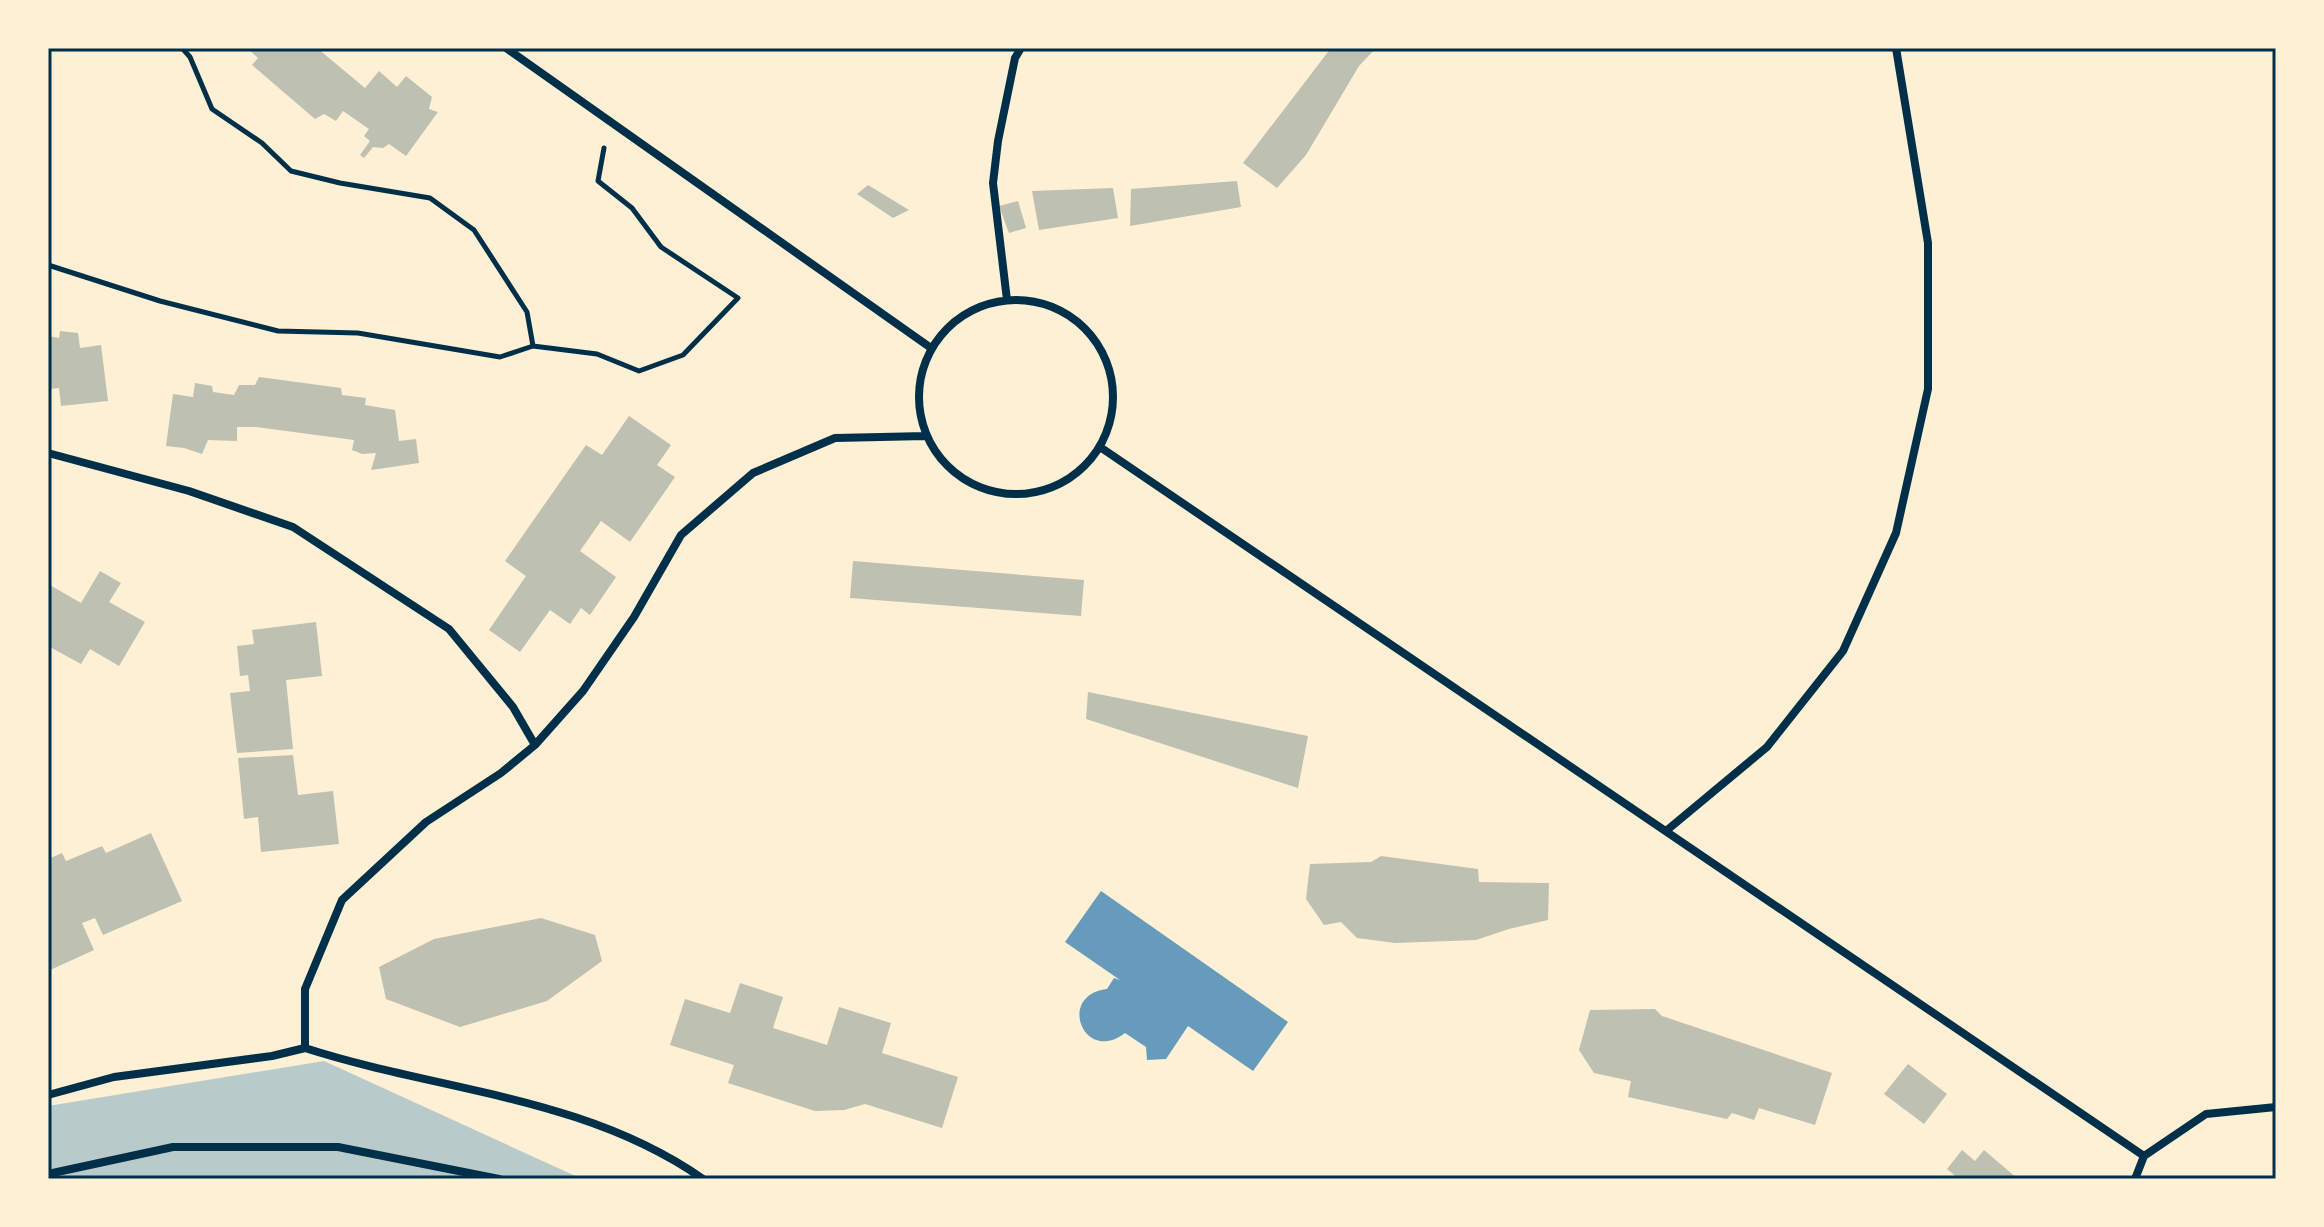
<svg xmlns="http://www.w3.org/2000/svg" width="2324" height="1227" font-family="Montserrat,sans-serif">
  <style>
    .green { fill: #b9caca }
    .water { fill: #669bbc }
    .building { fill: #bec0b2 }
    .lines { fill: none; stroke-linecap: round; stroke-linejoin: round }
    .path { stroke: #003049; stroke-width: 5 }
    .minor { stroke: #003049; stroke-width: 8 }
    .neatline { fill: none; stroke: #003049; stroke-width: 3 }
  </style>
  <rect width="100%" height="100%" fill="#fdf0d5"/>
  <path class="green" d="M324,1061L582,1179H48V1106Z"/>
  <path class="water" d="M1101,891L1288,1022L1253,1071L1188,1026L1166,1059L1147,1060L1146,1047L1125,1033C1084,1065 1056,995 1107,989L1114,978L1120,980L1065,942Z"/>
  <path class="building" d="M247,48H317L365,88L379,71L397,87L406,76L432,97L429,109L438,112L406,156L389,144L383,148L373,147L364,158L360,155L370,141L364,136L369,129L343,111L336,121L324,114L315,119L252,65L258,58Z
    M1331,48H1376L1359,66L1306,155L1277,188L1243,163Z
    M1237,181L1241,207L1130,226L1131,189Z
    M868,185L909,210L893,218L857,194Z
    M1113,188L1118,218L1039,230L1032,191Z
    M1018,201L1026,228L1009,233L999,206Z
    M60,331L78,333L80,348L101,345L108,401L61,406L59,388L50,389L48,382V336L59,338Z
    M259,377L341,388L342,395L366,398L365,405L395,410L399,441L416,439L419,463L371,470L376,453L362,454L352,450L354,440L256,427H237V441L208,440L202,454L184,448L166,446L173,394L193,397L195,383L212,386L213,392L234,395L239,385H255Z
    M629,416L671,445L657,465L675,477L630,542L601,521L580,551L616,577L590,615L581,608L570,624L550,610L520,652L489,630L526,576L505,561L586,445L602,455Z
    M853,561L1084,580L1081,616L850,598Z
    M100,571L121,583L109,602L145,622L119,666L90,649L81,664L48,646V584L81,603Z
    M316,622L322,676L286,680L293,749L237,753L230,693L250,691L248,675L240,676L237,646L254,644L252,630Z
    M1088,692L1308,736L1298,788L1086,719Z
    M293,755L298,795L333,791L339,844L261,852L258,817L244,819L238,758Z
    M151,833L182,901L103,935L95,918L82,923L94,950L48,971V859L62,853L66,861L102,846L106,853Z
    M1381,856L1478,869L1479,882L1549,883L1548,920L1509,929L1476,940L1395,943L1357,938L1341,922L1324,925L1306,899L1310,864L1371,862Z
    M541,918L595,935L602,961L547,1001L460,1027L386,999L379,967L434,939Z
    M740,983L783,997L773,1028L827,1045L839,1007L891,1023L882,1053L958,1077L942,1128L865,1104L844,1110L815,1111L728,1083L734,1065L670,1045L685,999L730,1013Z
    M1655,1009L1662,1016L1832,1073L1815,1125L1759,1108L1754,1120L1732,1113L1727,1119L1628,1097L1631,1081L1594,1073L1579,1050L1590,1010Z
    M1908,1064L1947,1094L1924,1124L1884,1094Z
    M1962,1150L1975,1161L1984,1150L2018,1179H1959L1947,1169Z"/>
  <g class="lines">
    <path class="path" d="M182,48L190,57L212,109L262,143L291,171L340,183L430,198L474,230L527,312L533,346
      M48,265L160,301L278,331L358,333L500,357L533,346L597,354L639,371L683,355L738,298L661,247L632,208L598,181L604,148"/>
    <path class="minor" d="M506,48L931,348
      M919 397a97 97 0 1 1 194 0a97 97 0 1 1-194 0Z
      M1007,300L993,183L998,141L1015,58L1021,48
      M1100,447L2144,1156
      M48,453L189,491L293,527L449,629L513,707L535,745
      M1666,831L1767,747L1843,651L1896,533L1928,389V243L1896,48
      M48,1095L114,1077L272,1056L305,1048
      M48,1174L173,1147H338L499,1179
      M703,1179C585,1096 438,1091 305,1048V989L342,900L426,822L501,773L535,745L583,691L634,617L681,535L753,473L835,438L926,436
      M2135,1179L2144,1156L2206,1114L2276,1107"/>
  </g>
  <rect width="2324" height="1227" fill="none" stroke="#fdf0d5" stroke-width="100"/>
  <rect x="50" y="50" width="2224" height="1127" class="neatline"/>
</svg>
